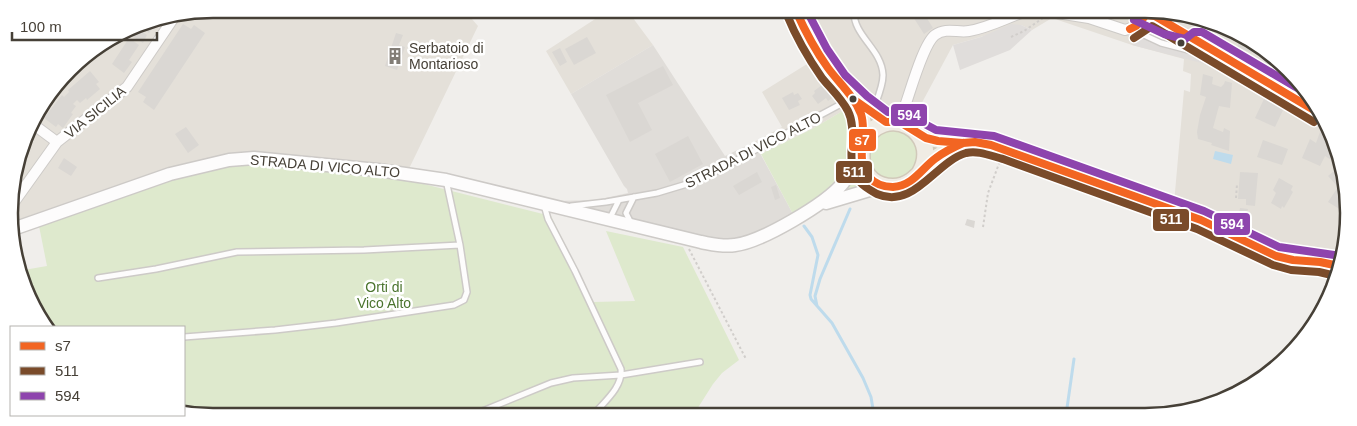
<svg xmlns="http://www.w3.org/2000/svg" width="1357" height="426" font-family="Arial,sans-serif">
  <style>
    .residential { fill: #e4e0d9 }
    .industrial { fill: #e0ddd9 }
    .green { fill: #dee9cd }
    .parking { fill: #e0dddb }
    .water { fill: #bedbec }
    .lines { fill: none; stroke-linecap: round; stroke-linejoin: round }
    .stream { stroke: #bedbec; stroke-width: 3 }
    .building { fill: #dad7d3 }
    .service-casing { stroke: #cdcac7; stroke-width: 8 }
    .minor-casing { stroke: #cdcac7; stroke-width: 12 }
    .tertiary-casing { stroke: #cdcac7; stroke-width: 15 }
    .primary-casing { stroke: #d1c9ba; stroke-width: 19 }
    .path { stroke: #d1cecb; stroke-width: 2; stroke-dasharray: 2.5 2.5; stroke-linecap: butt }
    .service { stroke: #fdfcfc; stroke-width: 5 }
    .minor { stroke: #fdfcfc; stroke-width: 10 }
    .tertiary { stroke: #fdfcfc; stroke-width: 12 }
    .primary { stroke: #f0ece4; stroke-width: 16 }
    .bus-1-casing { stroke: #fff; stroke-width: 11 }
    .bus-2-casing { stroke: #fff; stroke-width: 11 }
    .bus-3-casing { stroke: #fff; stroke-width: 11 }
    .bus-1 { stroke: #f26522; stroke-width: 8 }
    .bus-2 { stroke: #7a4b2a; stroke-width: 8 }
    .bus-3 { stroke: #8e44ad; stroke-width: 8 }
    .bus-dot { fill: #464037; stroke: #fff; stroke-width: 2 }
    .labels { text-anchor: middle; stroke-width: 5; stroke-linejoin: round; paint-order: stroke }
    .poi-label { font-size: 14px; fill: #464037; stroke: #fff; text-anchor: start }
    .street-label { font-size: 14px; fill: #464037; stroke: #fff }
    .park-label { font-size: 14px; fill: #4b742e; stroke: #fff }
    .rim { fill: none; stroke: #464037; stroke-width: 2.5 }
    .line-badge { stroke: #fff; stroke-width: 2 }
    .badge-label { font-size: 14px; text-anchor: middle; font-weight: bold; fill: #fff }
  </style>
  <rect width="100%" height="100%" fill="#f0eeeb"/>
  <path class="residential" d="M213,9L464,10L478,26L404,179L39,226L14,235L10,187L30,122L78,60L135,24Z
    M609,10H627L653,45L571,94L546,51Z
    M803,11L1184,13L1258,43L1314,100L1344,173V253L1338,270L1173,215L1184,90L1190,92L1191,74L1183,71L1184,59L1132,45L1052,18L1032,30L1021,25L953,45L911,123L873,109L861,98L823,50Z
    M815,59L851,106L814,128L761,154L754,142L782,127L762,92Z"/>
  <path class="industrial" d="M653,45L725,156L754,142L793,214L747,238L720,241L554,201L596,200L628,193L627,189L624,186L571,94Z"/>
  <path class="green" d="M851,106L856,118L854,150L850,167L839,184L793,214L761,154L814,128Z
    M894,127L915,138L920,159L908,177L887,181L868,167C867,137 866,139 894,127Z
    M254,164L404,179L551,216L593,302L635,301L606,231L683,247L739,360L722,373L713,384L694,414L184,413V327H43L18,271L47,266L39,226L184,175L223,166Z
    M854,170L871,187L837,195Z"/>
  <path class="parking" d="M1011,24L1021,25L1032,30L1010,50L960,70L953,45L981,37Z
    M1144,24L1153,28L1159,26L1220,60L1217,67L1132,45Z"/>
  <path class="water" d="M1215,151L1233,155L1231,164L1213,159Z"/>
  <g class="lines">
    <path class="stream" d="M804,226L812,237L818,255L810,295L811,299L832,323L863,378L871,397L874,415
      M817,306L815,296L820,279L850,209
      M1234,396L1241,384
      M1066,415L1074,359"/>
  </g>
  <path class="building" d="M213,9H220L216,13L214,12L208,19L199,11Z
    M910,12H923L933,28L924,34Z
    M158,20L149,33L136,24Z
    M183,24L191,29L194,25L205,33L154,110L143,102L146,97L138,92Z
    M138,29L147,35L143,43L133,37Z
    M396,33L403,35L399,45L405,47L397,70L385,66Z
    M1241,36L1256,43L1252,53L1237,47Z
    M587,37L596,53L574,65L565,49Z
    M129,38L139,45L129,60L132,62L124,73L112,64Z
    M560,48L567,62L560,66L552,52Z
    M1267,53L1281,67L1280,68L1264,63Z
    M663,66L673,85L638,103L652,130L630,142L606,95Z
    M90,71L99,82L96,84L100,89L87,100L86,98L80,103L77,100L73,104L76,106L71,113L73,114L63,128L58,124L56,127L44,118L62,95L64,97L69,92L68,90Z
    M1203,74L1213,77L1212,84L1221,87L1224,84L1225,81L1232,83L1230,108L1219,106L1213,128L1223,132L1224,128L1230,131L1229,151L1211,145L1212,143L1198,139L1197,132L1200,115L1206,97L1200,95Z
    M830,79L840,92L828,101L826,98L818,104L812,96L815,93L814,91Z
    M793,92L794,95L798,93L802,99L798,101L800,105L789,110L782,98Z
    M1264,99L1284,108L1275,127L1255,118Z
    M186,127L199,145L188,153L175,134Z
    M1320,132L1329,137L1330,139L1327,145L1333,147L1335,151L1331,160L1325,156L1320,166L1302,158L1310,139L1316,143Z
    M688,136L703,164L670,182L655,154Z
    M1263,140L1288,149L1282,165L1257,157Z
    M64,158L77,167L71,176L58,168Z
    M1341,165L1344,173V206L1341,210L1328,202L1338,187L1328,176Z
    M757,172L762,182L739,195L733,186Z
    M1240,172L1258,173L1255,206L1246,205V199H1238Z
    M1279,178L1293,186L1291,190L1293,192L1284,208L1282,206L1281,209L1271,203L1276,193L1273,190Z
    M776,185L780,198L775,200L771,187Z
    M1240,208L1248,209L1246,219L1238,218Z
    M967,219L975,221L974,228L965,225Z"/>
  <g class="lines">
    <g class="service-casing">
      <path id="service" d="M854,11C853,36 882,49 883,75C883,88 876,101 872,113
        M1131,29L1161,43L1188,50L1198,42
        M50,96L67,76
        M544,205L548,219L575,271L621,369C623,387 604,402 594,414
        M571,206L606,202L657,193L687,184L718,170L841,104
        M609,220L619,200
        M631,223L626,213L634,197
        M98,278L156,269L237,252L364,250L460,245
        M184,337L275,330L336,323L454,305L464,300L467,292L460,245L446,180
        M475,414L551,383L573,378L621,375L700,362"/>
    </g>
    <g class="minor-casing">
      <path id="minor" d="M1051,12L1089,18L1125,30L1135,27L1146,15H1152L1319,113
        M904,109C910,93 923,44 935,35C946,27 958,33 969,31C988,28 1006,18 1024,12
        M30,122L57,142
        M12,205L57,142L127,87L175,16"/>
    </g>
    <g class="tertiary-casing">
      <path id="tertiary" d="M826,203L883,186
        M13,229L170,174L229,160L254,158L378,170L446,180L701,242C712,244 723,247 735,245C761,242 826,204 843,183C850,174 855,164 860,153"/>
    </g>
    <g class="primary-casing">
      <path id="primary" d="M796,11C805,31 815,50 828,68C839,83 854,97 861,115C869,137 851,162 872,180C878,185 886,187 893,187C913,187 922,169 936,158C945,152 954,147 963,143
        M919,134C944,145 966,139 991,145L1201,220L1276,256L1293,260L1320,262L1339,266
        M861,145C885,98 943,132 920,173"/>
    </g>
    <path class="path" d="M1011,37L1024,31L1043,18
      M1236,198L1237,184
      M983,227L988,193L1000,161
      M689,249L746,359"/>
    <use href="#service" class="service"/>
    <use href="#minor" class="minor"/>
    <use href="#tertiary" class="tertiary"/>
    <use href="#primary" class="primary"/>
    <g class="bus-1-casing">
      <path id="bus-1" d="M796,11C805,31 815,50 828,68C839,83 854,96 861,114C868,135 854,159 869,177C875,184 884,187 893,187C913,186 922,168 936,158C944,152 954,147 963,143
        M1130,29L1136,26L1146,15L1155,16L1319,113
        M853,99L886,122H900L926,138L938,141L963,143L975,142L991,145L1201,220L1276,256L1293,260L1320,262L1339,266"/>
    </g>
    <g class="bus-2-casing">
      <path id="bus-2" d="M787,15C796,37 808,58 822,78C831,89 841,98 848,111C859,133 843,160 859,181C864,187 870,190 877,194C914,210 935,162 966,153C978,150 991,156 1003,159L1197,229L1273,265L1291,270L1319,272L1336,276
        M1134,38L1152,26L1314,122"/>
    </g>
    <g class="bus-3-casing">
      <path id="bus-3" d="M807,11L827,49L845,75L867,96L888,112L908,115L936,130L994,136L1204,211L1279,247L1341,256
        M1134,20L1164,34L1185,39L1194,32H1202L1311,96"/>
    </g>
    <use href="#bus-1" class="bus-1"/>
    <use href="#bus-2" class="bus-2"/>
    <use href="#bus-3" class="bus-3"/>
  </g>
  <defs>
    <g id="building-bare" transform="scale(1.35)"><path d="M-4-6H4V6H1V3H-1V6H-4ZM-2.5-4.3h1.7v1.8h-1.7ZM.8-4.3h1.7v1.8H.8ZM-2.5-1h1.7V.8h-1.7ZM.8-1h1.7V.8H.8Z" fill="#827d76" stroke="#fff" stroke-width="2.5" paint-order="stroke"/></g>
  </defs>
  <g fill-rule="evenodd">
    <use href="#building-bare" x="395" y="56"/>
  </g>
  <g class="bus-dot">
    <circle cx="1181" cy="43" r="4.5"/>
    <circle cx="853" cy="99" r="4.5"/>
  </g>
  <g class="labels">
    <g class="poi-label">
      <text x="409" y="53">Serbatoio di<tspan x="409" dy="16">Montarioso</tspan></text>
    </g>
    <g class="street-label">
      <text transform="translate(95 112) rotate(-39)" y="5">VIA SICILIA</text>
      <text transform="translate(753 150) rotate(-27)" y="5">STRADA DI VICO ALTO</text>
      <text transform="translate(325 166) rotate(5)" y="5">STRADA DI VICO ALTO</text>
    </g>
    <g class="park-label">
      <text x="384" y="292">Orti di<tspan x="384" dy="16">Vico Alto</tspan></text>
    </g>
  </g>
  <path d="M0 0H1357V426H0ZM213 18H1145A195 195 0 0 1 1340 213V213A195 195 0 0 1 1145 408H213A195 195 0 0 1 18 213V213A195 195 0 0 1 213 18Z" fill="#fff" fill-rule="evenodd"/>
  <path class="rim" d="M213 18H1145A195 195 0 0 1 1340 213V213A195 195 0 0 1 1145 408H213A195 195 0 0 1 18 213V213A195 195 0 0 1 213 18Z"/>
  <g class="line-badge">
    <rect x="890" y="103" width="38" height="24" rx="5" fill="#8e44ad"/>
    <rect x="848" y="128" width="29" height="24" rx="5" fill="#f26522"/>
    <rect x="835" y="160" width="38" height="24" rx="5" fill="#7a4b2a"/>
    <rect x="1152" y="208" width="38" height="24" rx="5" fill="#7a4b2a"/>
    <rect x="1213" y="212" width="38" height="24" rx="5" fill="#8e44ad"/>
  </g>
  <g class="badge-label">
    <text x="909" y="120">594</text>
    <text x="862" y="145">s7</text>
    <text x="854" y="177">511</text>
    <text x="1171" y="224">511</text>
    <text x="1232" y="229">594</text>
  </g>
  <rect x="10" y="326" width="175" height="90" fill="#ffffff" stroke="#b5b3af"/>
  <rect x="20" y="342" width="25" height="8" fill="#f26522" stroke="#b5b3af"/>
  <text x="55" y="351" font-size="15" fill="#464037">s7</text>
  <rect x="20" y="367" width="25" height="8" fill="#7a4b2a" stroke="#b5b3af"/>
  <text x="55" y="376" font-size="15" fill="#464037">511</text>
  <rect x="20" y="392" width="25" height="8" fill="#8e44ad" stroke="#b5b3af"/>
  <text x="55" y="401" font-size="15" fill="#464037">594</text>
  <path d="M12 32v8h145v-8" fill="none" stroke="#464037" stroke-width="2.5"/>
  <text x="20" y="32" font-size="15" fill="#464037" stroke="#ffffff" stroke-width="4" paint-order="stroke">100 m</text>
</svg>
